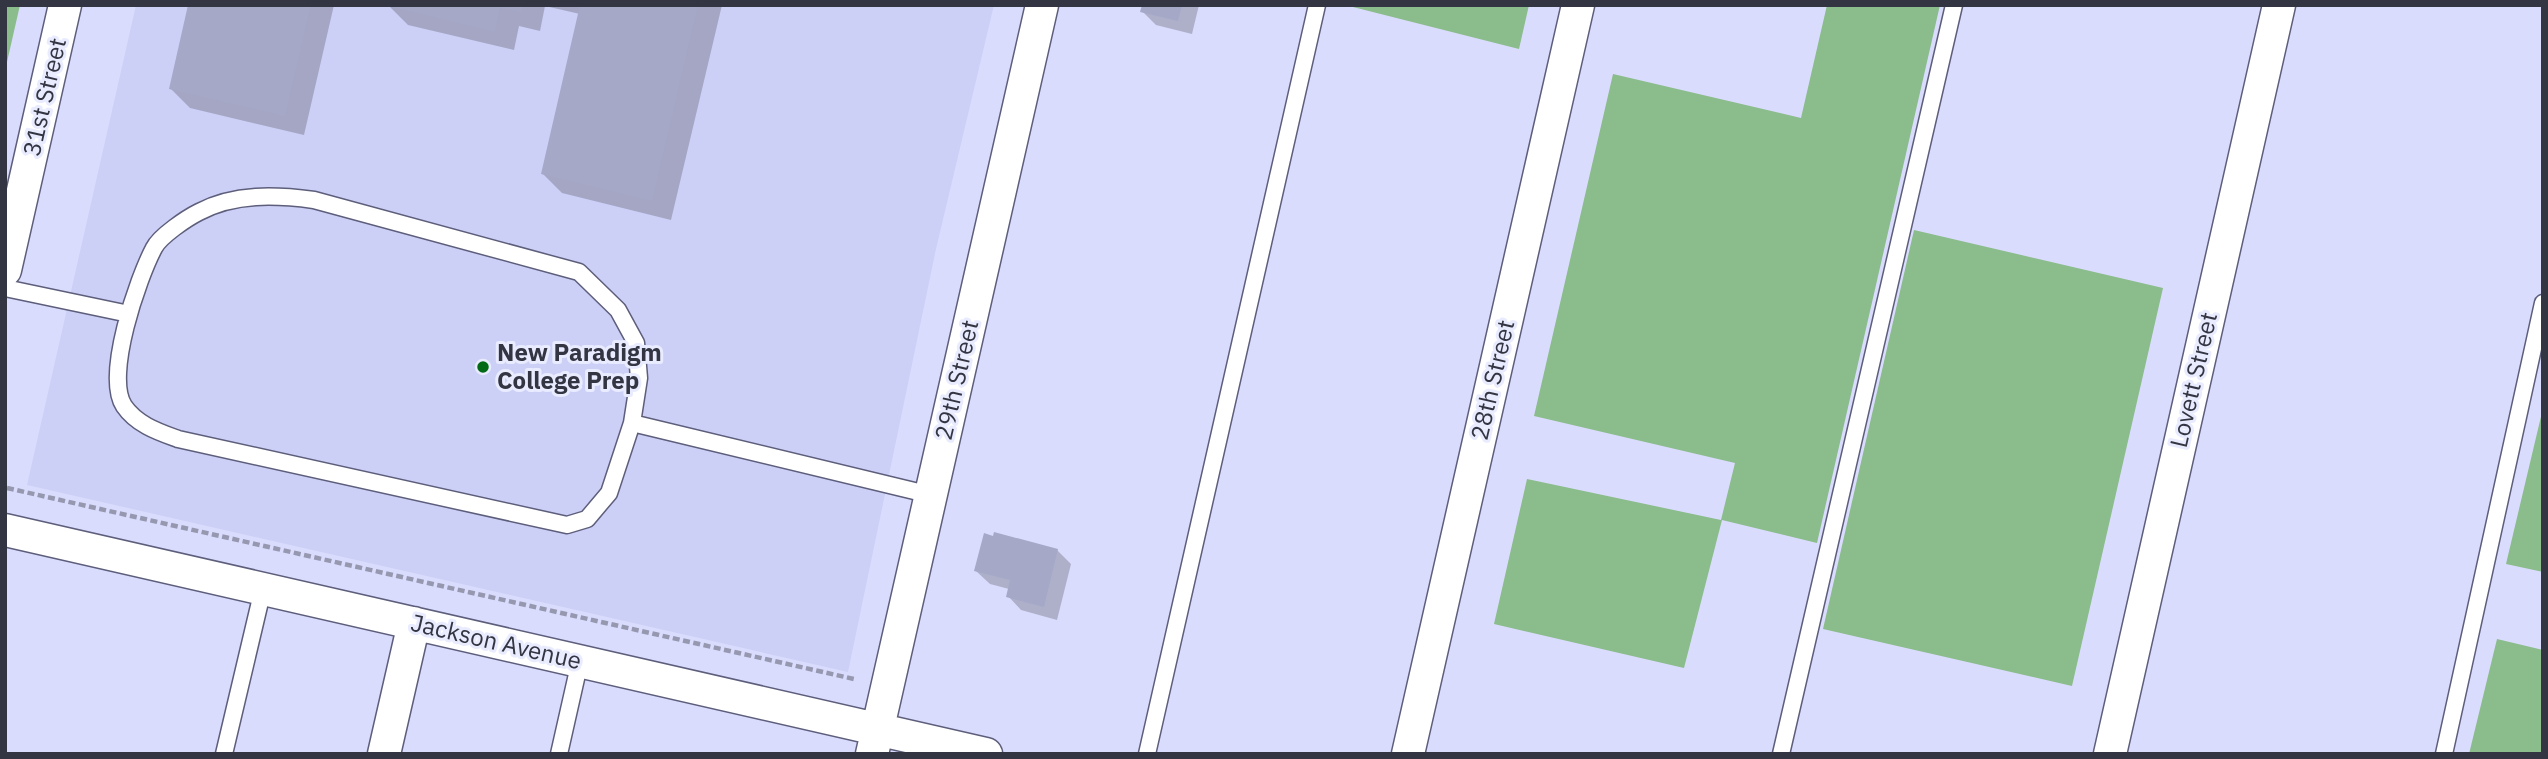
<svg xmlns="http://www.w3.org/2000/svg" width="2548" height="759" font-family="'IBM Plex Sans',sans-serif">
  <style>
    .built { fill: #cdd0f6 }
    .grass { fill: #8bbc8b }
    .shadow { fill: #0003 }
    .building { fill: #a5a8c7 }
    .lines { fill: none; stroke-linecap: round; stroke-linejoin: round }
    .lane-casing { stroke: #5d5e7b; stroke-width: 19 }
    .street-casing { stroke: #5d5e7b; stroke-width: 35 }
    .path { stroke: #9698b0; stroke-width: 4.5; stroke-dasharray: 7 3.5; stroke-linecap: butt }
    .lane { stroke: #fff; stroke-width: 16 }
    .street { stroke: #fff; stroke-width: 32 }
    .poi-dot { fill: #026916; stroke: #e9ebff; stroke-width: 2.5 }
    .labels { text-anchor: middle; stroke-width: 6; stroke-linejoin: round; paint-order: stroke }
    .street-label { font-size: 24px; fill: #343542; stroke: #e9ebff }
    .poi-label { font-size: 24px; font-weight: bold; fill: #343542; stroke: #e9ebff; text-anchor: start }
  </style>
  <rect width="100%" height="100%" fill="#dadcfd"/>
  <path class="built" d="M136,5H994L936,249L848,672L27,485Z"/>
  <path class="grass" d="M5,5H20L7,62H5Z
    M1345,5H1529L1519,49Z
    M1827,5H1940L1817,543L1722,520L1684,668L1494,624L1527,479L1721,520L1735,463L1534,416L1613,74L1801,118Z
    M1914,230L2163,288L2072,686L1823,629Z
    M2543,408V572L2506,564Z
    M2497,639L2543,650V754H2469Z"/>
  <path class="shadow" d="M190,5H334L304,135L190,108L170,88Z
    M722,5L671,220L562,193L543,174L580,14L545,6L540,31L519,26L514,50L408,25L389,6Z
    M1144,5H1199L1192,34L1156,25L1142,11Z
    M1057,550L1071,564L1057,620L1021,610L1008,596L1009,589L990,584L976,571Z"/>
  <path class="building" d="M188,5H311L285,116L169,89Z
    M522,5L521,12L500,8L495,32L388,6Z
    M580,5H698L652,201L541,174Z
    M1142,5H1182L1178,21L1140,12Z
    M994,532L1058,549L1044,607L1006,597L1010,580L974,571L984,533L993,536Z"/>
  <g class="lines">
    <g class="lane-casing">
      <path id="lane" d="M5,288L129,314
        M632,423L639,378L636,343L618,310L579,272L314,200C276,195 235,193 199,212C187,218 160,236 154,248C138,278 104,376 124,406C137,425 159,432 178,439L567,525L587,519L609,493L632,423L931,495
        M224,754L263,589
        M559,754L580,661
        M1147,754L1317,5
        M1781,754L1954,5
        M2444,754L2543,303"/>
    </g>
    <g class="street-casing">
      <path id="street" d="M5,270L65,5
        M5,530L986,754
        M384,754L414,623
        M872,754L1042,5
        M1408,754L1578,5
        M2110,754L2279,5"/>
    </g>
    <path class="path" d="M7,488L854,679"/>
    <use href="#lane" class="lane"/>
    <use href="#street" class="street"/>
  </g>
  <circle class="poi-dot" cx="483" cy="367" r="7"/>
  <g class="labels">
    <g class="street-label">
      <text transform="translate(45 97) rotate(-77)" y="8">31st Street</text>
      <text transform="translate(957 380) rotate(-77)" y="8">29th Street</text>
      <text transform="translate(1493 380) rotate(-77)" y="8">28th Street</text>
      <text transform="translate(2194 380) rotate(-77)" y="8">Lovett Street</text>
      <text transform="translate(496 642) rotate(13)" y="8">Jackson Avenue</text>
    </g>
    <g class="poi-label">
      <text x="497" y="361">New Paradigm<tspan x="497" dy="28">College Prep</tspan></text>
    </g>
  </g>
  <rect width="2548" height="759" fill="none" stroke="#343542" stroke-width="14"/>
</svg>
